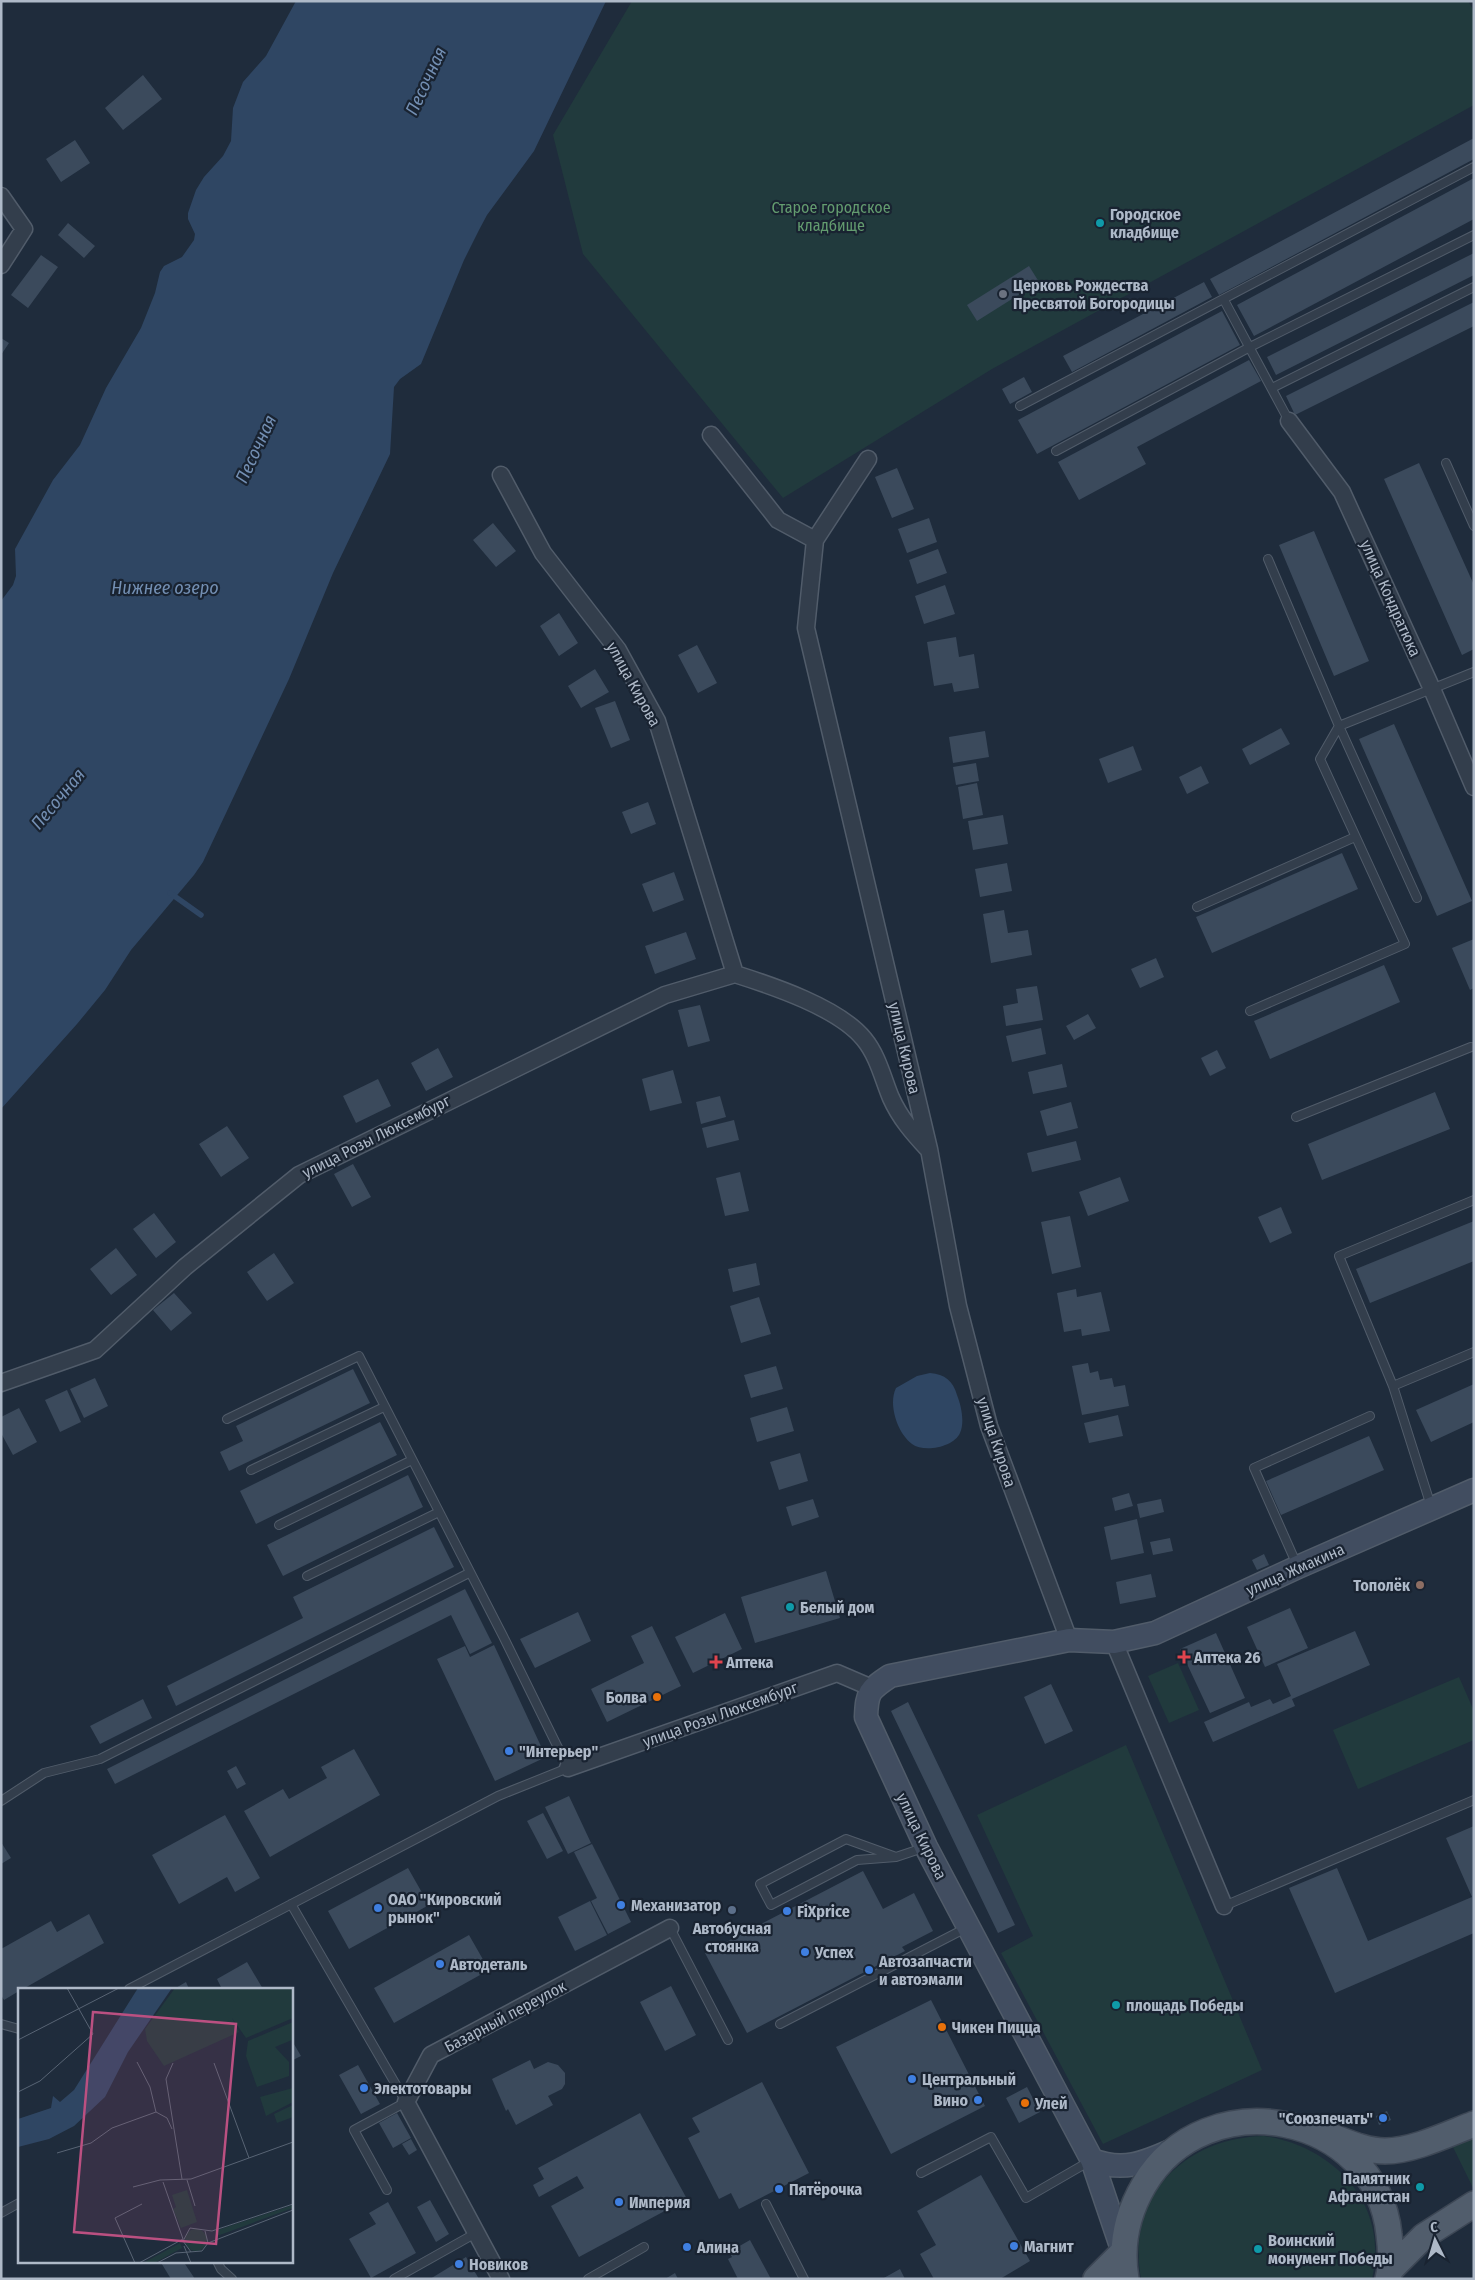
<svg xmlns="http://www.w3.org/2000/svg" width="1475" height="2280" font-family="'Fira Sans Condensed',sans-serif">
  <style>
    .green { fill: #213a3d }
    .water { fill: #2f4663 }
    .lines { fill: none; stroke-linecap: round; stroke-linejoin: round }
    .stream { stroke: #2f4663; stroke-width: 5.5 }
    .building { fill: #3b4a5c }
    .lane-casing { stroke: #515c6a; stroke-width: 10 }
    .street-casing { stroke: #515c6a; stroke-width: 19 }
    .secondary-casing { stroke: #515c6a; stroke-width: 25 }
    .primary-casing { stroke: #3d4755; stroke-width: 28 }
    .lane { stroke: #333e4c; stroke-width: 8 }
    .street { stroke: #333e4c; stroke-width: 16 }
    .secondary { stroke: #414d60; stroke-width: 22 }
    .primary { stroke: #515d6c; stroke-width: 25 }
    .culture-dot { fill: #0f9aa8; stroke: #192331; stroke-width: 2 }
    .worship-dot { fill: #6b7280; stroke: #192331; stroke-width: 2 }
    .education-dot { fill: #8d6e63; stroke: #192331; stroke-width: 2 }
    .health-dot { fill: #e0444e; stroke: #192331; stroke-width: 2 }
    .food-dot { fill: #e8710a; stroke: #192331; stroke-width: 2 }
    .shop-dot { fill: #3f7fe0; stroke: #192331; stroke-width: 2 }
    .service-dot { fill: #5c6f8a; stroke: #192331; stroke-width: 2 }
    .labels { text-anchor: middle; stroke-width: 4.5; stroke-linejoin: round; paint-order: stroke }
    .park-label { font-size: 16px; fill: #639c6f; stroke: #192331 }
    .poi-label { font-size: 16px; font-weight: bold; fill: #aeb9c8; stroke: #192331; text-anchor: start }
    .street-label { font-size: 16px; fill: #aeb9c8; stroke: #192331 }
    .water-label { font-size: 18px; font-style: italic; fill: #738fb3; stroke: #192331 }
    .inset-road { fill: none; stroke: #586474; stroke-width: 1 }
    .view { fill: #bb5081; fill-opacity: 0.15; stroke: #bb5081; stroke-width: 2.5 }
    .inset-edge { fill: none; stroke: #aeb9c8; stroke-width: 2.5 }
  </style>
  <rect width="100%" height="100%" fill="#1f2c3c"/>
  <path class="green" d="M632,1H1468L1474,11V105L992,369L783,498L583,254L553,135Z
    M1178,1663L1199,1710L1169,1723L1148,1676Z
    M1459,1677L1474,1711V1740L1358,1789L1333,1730Z
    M1126,1745L1262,2070L1103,2144L1001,1953L1033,1936L977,1815Z
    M1264,2136C1334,2146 1390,2205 1372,2279H1141C1126,2196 1184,2138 1264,2136Z
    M1474,2136V2190L1452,2145Z"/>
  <path class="water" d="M296,1H606L534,151L487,215L479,230L464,260L421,364L400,379L394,387L390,454L333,573L289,679L203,862L194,875L131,950L105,990L77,1024L1,1109V601L13,585L16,576L15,549L53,480L80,445L106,388L141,328L155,293L160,272L164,266L182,257L194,240L195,234L188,219V213L196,190L204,177L223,156L231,141L233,108L243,82L266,56Z
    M930,1373C945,1374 953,1381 957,1395C961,1405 965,1422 960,1433C954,1447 924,1453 912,1444C897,1433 888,1404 896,1388L917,1376Z"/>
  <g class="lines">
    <path class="stream" d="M170,893L201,915"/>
  </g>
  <path class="building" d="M143,75L162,99L123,130L105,108Z
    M1474,138V159L1219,295L1210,279Z
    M75,140L90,163L61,182L46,159Z
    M1474,178V219L1254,336L1237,305Z
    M68,223L95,246L84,258L58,235Z
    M1474,253V275L1276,375L1267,357Z
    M41,255L58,267L28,308L11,295Z
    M1029,266L1039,282L977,321L967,305Z
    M1204,282L1212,297L1072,372L1063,356Z
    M1474,302V326L1295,415L1286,396Z
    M1222,311L1240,345L1037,454L1018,420Z
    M1,338L9,343L1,355Z
    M1249,360L1261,381L1137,447L1146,464L1079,500L1058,462Z
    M1024,377L1032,392L1010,404L1002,389Z
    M1419,463L1474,585V649L1462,655L1384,479Z
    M897,468L914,509L892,518L875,477Z
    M929,518L937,542L907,553L898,529Z
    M493,523L516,551L496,567L473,540Z
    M1314,531L1369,661L1334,676L1279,545Z
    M938,549L947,573L917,584L909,560Z
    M945,585L955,614L924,624L915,596Z
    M559,613L578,643L559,656L540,626Z
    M956,637L959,657L974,654L979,688L954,692L952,683L934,686L927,642Z
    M697,645L717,683L698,693L678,655Z
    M595,669L609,692L581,708L568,686Z
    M615,701L630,740L611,748L595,708Z
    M1394,724L1472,901L1437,916L1359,739Z
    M1281,728L1290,744L1250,765L1242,749Z
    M985,731L989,757L953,763L949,737Z
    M1133,746L1142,770L1108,783L1099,759Z
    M976,763L979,781L956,785L953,767Z
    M1201,766L1209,783L1187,794L1179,777Z
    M977,783L983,815L963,819L958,787Z
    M648,802L656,824L631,834L622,812Z
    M1003,815L1008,844L973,850L968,821Z
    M1342,853L1358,889L1212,953L1196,917Z
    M1007,863L1012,891L980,897L975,869Z
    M674,872L684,900L653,912L642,884Z
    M1004,910L1008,933L1028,930L1032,955L991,963L983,914Z
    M686,932L696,959L655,974L645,946Z
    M1474,939V988L1470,990L1452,948Z
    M1156,958L1164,977L1140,988L1131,969Z
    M1384,965L1400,1002L1270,1059L1254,1021Z
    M1037,986L1043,1020L1006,1026L1003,1006L1018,1003L1016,989Z
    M700,1005L710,1041L688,1047L678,1010Z
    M1088,1014L1096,1028L1074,1040L1066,1026Z
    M1041,1028L1046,1054L1012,1062L1006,1036Z
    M438,1048L453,1077L426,1091L411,1063Z
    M1217,1050L1226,1068L1210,1076L1201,1058Z
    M1062,1064L1067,1087L1033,1094L1028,1072Z
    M673,1070L682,1103L650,1111L642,1079Z
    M378,1079L391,1106L356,1123L343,1096Z
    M1435,1092L1450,1129L1322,1180L1308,1144Z
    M720,1096L726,1117L701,1124L696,1102Z
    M1071,1102L1078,1128L1047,1136L1040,1111Z
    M734,1120L739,1140L707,1148L702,1128Z
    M227,1126L249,1158L221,1177L199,1144Z
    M1076,1141L1081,1160L1032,1172L1027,1153Z
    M353,1164L371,1197L352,1207L334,1174Z
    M740,1172L749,1211L725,1216L716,1178Z
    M1120,1177L1129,1201L1088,1216L1079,1192Z
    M1281,1207L1292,1233L1270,1243L1258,1217Z
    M154,1213L176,1242L156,1258L133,1229Z
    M1070,1216L1081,1267L1052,1274L1041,1222Z
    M1474,1221V1261L1370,1303L1356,1269Z
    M116,1248L137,1275L111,1295L90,1269Z
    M274,1253L294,1283L267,1301L247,1272Z
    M756,1263L760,1285L733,1292L728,1269Z
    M1076,1289L1077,1297L1101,1292L1110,1331L1082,1336L1081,1329L1064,1332L1057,1293Z
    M174,1293L192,1313L171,1331L153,1310Z
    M759,1297L771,1334L741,1343L730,1306Z
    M1088,1363L1090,1373L1098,1371L1100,1380L1112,1378L1114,1387L1125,1385L1129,1406L1082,1415L1072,1366Z
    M776,1366L783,1389L751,1398L744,1375Z
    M353,1369L370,1403L229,1471L220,1452L243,1441L236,1426Z
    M95,1378L108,1406L84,1418L70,1389Z
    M1474,1384V1422L1431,1442L1416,1410Z
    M67,1390L81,1422L60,1432L45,1400Z
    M787,1407L794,1431L757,1442L750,1418Z
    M19,1408L37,1442L13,1455L1,1433V1417Z
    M1118,1415L1123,1436L1089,1443L1084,1423Z
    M380,1422L397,1455L256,1524L240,1491Z
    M1369,1436L1384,1470L1281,1515L1266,1481Z
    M800,1453L808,1481L779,1490L770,1462Z
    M408,1475L423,1507L283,1576L267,1545Z
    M1129,1493L1133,1506L1115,1511L1112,1498Z
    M813,1499L819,1517L792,1526L786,1507Z
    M1161,1499L1164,1512L1140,1518L1137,1504Z
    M1137,1519L1144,1553L1111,1560L1104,1527Z
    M434,1527L454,1567L176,1706L167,1686L303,1618L293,1597Z
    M1170,1538L1173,1551L1153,1555L1150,1542Z
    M1264,1554L1269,1565L1257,1570L1252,1560Z
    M826,1571L840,1618L755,1643L741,1597Z
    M1151,1574L1156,1597L1120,1604L1116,1582Z
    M465,1589L492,1643L470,1654L451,1615L115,1784L107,1769Z
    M1290,1608L1308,1648L1265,1667L1247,1627Z
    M578,1612L591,1641L535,1668L520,1639Z
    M725,1613L742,1649L693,1673L675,1637Z
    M652,1626L681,1686L607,1722L591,1689L644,1663L631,1636Z
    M1355,1631L1370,1665L1292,1699L1295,1706L1213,1742L1204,1722L1249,1702L1251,1707L1270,1699L1273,1704L1291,1696L1277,1664Z
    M1216,1633L1245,1698L1210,1713L1180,1649Z
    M494,1645L546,1757L495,1781L437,1659L465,1646L470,1657Z
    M1051,1684L1073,1731L1045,1744L1024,1697Z
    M143,1699L152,1718L100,1744L90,1726Z
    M908,1702L1015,1925L998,1933L891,1711Z
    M354,1749L380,1795L270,1857L244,1811L283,1789L289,1799L327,1778L321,1767Z
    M236,1766L246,1784L237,1789L227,1771Z
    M569,1796L591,1843L568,1854L545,1807Z
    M543,1813L563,1851L547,1859L527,1821Z
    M225,1815L260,1878L235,1892L227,1877L179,1904L152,1855Z
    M1474,1826V1933L1335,1993L1289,1888L1337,1868L1368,1941L1472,1897L1446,1838Z
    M1,1842L11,1858L1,1864Z
    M592,1844L631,1922L608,1934L591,1901L597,1898L574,1852Z
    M408,1868L429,1905L349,1949L328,1911Z
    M863,1871L883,1909L914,1893L933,1931L902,1947L905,1951L747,2033L705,1953Z
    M590,1901L607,1935L575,1951L558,1917Z
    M89,1914L104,1943L23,1989H19V1991L4,2000L1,1995V1949L51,1921L57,1932Z
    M469,1935L489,1970L394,2023L374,1988Z
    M247,1962L263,1989H222L217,1979Z
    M186,1982L189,1989H174Z
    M671,1986L696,2035L665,2051L640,2002Z
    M931,2000L985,2106L891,2154L836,2047Z
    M291,2039L301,2056L291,2061Z
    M530,2060L534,2069L548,2062L558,2065L565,2073V2084L562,2089L548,2096L553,2105L516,2125L508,2109L506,2111L492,2079Z
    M358,2065L380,2104L361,2114L339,2075Z
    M762,2082L809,2173L739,2209L731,2193L719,2199L688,2138L700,2132L692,2118Z
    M1027,2087L1040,2112L1019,2123L1006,2098Z
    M1387,2111L1391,2120L1379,2125L1376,2116Z
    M397,2113L411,2138L393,2148L379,2123Z
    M640,2113L687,2199L579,2257L551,2206L584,2188L577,2176L539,2197L533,2185L544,2179L538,2168Z
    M411,2139L417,2150L409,2155L402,2144Z
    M981,2175L1030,2261L1000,2279H934L920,2254L936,2245L917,2211Z
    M430,2200L449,2234L436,2242L417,2207Z
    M388,2202L416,2253L371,2278L349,2239L376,2224L369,2213Z
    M750,2240L771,2279H738L728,2259L732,2257L729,2252Z
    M1259,2246L1261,2250L1257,2252L1255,2248Z
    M466,2257L479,2279H430Z
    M160,2261H183L195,2279H171Z
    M900,2269L905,2279H882Z
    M675,2273L678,2279H665Z"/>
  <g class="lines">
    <g class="lane-casing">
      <path id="lane" d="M1224,300L1289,421
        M1272,388L1474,287
        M1020,406L1474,167
        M1056,451L1250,347L1474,235
        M1446,463L1474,526
        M1417,898L1339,726L1474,672
        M1197,907L1355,837
        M1250,1011L1405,944L1320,759L1339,726L1268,559
        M1296,1117L1471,1047
        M1393,1386L1474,1352
        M251,1470L384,1407
        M1431,1506L1393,1386L1339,1256L1474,1200
        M279,1525L412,1460
        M1297,1565L1254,1468L1370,1416
        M307,1576L439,1512
        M1,1801L44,1773L100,1759L469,1573
        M896,1857L846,1839L760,1884L771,1905L857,1860L896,1857L923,1848
        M291,1904L406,2102L354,2130L387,2190
        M1224,1906L1474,1800
        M670,1928L728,2040
        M129,1989L498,1796L568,1768L503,1636L359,1356L227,1419
        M1,2024L19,2029
        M780,2024L966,1928
        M921,2173L991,2137L1026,2198L1090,2161
        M766,2204L804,2279
        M1,2213L19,2203
        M217,2261L221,2269L232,2279
        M394,2279L476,2233
        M588,2279L644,2247"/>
    </g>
    <g class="street-casing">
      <path id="street" d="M1,196L24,229L1,265
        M1289,421L1342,492L1432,689L1474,787
        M711,435L778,520L815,540
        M868,459L815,540L806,628L929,1149L958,1306L989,1426L1069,1640
        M501,475L543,553L618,650L657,721L735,974
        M735,974C773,986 839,1008 864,1039C878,1056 883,1079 891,1098C900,1118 913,1133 927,1148
        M1,1383L95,1350L185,1267L299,1175L665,995L735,974
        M1114,1642L1224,1906
        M568,1768L837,1673L872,1688
        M501,2279L406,2102L431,2055L670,1928"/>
    </g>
    <g class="secondary-casing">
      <path id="secondary" d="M1092,2160C1123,2172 1144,2163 1173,2150
        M1123,2252L1092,2160L926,1847L866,1717C867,1692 869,1690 890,1676L1069,1640L1114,1642L1155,1633L1298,1567L1474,1490"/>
    </g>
    <g class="primary-casing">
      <path id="primary" d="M1333,2137C1349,2143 1367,2151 1385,2151C1413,2151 1448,2134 1474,2124
        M1391,2269L1424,2236L1474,2204
        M1096,2279L1123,2252
        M1126,2279C1120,2244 1127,2214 1144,2185C1206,2080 1376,2112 1389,2234C1391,2249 1392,2264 1388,2279"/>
    </g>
    <use href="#lane" class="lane"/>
    <use href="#street" class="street"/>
    <use href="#secondary" class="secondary"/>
    <use href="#primary" class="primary"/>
  </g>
  <g class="culture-dot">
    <circle cx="1100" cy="223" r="5"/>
    <circle cx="790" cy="1607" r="5"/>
    <circle cx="1116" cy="2005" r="5"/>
    <circle cx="1420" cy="2187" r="5"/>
    <circle cx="1258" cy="2249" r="5"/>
  </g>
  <circle class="worship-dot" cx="1003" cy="294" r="5"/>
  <circle class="education-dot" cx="1420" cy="1585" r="5"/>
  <g class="health-dot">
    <path d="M1181.5 1649.5h5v5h5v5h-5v5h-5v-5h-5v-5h5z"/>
    <path d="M713.5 1654.5h5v5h5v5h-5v5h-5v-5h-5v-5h5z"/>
  </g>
  <g class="food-dot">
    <circle cx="657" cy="1697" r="5"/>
    <circle cx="942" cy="2027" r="5"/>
    <circle cx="1025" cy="2103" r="5"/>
  </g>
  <g class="shop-dot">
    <circle cx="509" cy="1751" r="5"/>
    <circle cx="621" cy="1905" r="5"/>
    <circle cx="378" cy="1908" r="5"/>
    <circle cx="787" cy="1911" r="5"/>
    <circle cx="805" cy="1952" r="5"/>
    <circle cx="440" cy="1964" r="5"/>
    <circle cx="869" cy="1970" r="5"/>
    <circle cx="912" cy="2079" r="5"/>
    <circle cx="364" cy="2088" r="5"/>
    <circle cx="978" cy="2100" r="5"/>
    <circle cx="1383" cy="2118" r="5"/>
    <circle cx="779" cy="2189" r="5"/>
    <circle cx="619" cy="2202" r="5"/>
    <circle cx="1014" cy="2246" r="5"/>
    <circle cx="687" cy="2247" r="5"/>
    <circle cx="459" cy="2264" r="5"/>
  </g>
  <circle class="service-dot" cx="732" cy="1910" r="5"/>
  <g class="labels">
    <g class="park-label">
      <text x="831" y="213">Старое городское<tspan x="831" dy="18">кладбище</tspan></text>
    </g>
    <g class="poi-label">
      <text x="1110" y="220">Городское<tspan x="1110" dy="18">кладбище</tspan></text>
      <text x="1013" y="291">Церковь Рождества<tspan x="1013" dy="18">Пресвятой Богородицы</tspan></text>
      <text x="1410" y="1591" text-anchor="end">Тополёк</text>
      <text x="800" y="1613">Белый дом</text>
      <text x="1194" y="1663">Аптека 26</text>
      <text x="726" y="1668">Аптека</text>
      <text x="647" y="1703" text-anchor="end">Болва</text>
      <text x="519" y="1757">"Интерьер"</text>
      <text x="388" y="1905">ОАО "Кировский<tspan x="388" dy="18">рынок"</tspan></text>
      <text x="631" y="1911">Механизатор</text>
      <text x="797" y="1917">FiXprice</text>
      <text x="732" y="1934" text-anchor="middle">Автобусная<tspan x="732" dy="18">стоянка</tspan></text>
      <text x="815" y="1958">Успех</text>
      <text x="879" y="1967">Автозапчасти<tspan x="879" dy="18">и автоэмали</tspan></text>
      <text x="450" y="1970">Автодеталь</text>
      <text x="1126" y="2011">площадь Победы</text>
      <text x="952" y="2033">Чикен Пицца</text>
      <text x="922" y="2085">Центральный</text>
      <text x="374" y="2094">Электотовары</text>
      <text x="968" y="2106" text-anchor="end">Вино</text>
      <text x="1035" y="2109">Улей</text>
      <text x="1373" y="2124" text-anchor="end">"Союзпечать"</text>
      <text x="1410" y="2184" text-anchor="end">Памятник<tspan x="1410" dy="18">Афганистан</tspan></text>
      <text x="789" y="2195">Пятёрочка</text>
      <text x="629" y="2208">Империя</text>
      <text x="1268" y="2246">Воинский<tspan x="1268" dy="18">монумент Победы</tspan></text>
      <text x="1024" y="2252">Магнит</text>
      <text x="697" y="2253">Алина</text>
      <text x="469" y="2270">Новиков</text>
    </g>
    <g class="street-label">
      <text transform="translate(1391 598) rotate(66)" y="6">улица Кондратюка</text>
      <text transform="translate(634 684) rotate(61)" y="6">улица Кирова</text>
      <text transform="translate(905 1048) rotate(77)" y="6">улица Кирова</text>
      <text transform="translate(376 1136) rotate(-27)" y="6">улица Розы Люксембург</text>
      <text transform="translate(997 1442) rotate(72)" y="6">улица Кирова</text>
      <text transform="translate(1295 1569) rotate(-24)" y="6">улица Жмакина</text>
      <text transform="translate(720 1714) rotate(-20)" y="6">улица Розы Люксембург</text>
      <text transform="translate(922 1836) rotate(64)" y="6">улица Кирова</text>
      <text transform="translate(505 2016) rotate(-28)" y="6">Базарный переулок</text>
    </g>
    <g class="water-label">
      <text transform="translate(426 81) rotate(-65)" y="6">Песочная</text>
      <text transform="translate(256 449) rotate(-65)" y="6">Песочная</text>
      <text x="165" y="594">Нижнее озеро</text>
      <text transform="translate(58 799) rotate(-50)" y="6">Песочная</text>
    </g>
  </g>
  <g transform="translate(18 1988)">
    <rect width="275" height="275" fill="#1f2c3c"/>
    <path d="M157,0H275V30L228,50L214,30L221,44L146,78L129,53L127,41ZM275,34L274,52L257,59L271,74V88L239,99L228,68L230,53ZM275,100V114L248,128L242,109ZM275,117V129L259,135L256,126ZM169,202L179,234L163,240L155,221L158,219L154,207ZM275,217V220L199,248L197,243ZM167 252a11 11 0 1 1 22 0a11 11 0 1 1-22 0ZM162,255L164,260L136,275H125Z" fill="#213a3d"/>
    <path d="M120,0H154L110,64L87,109L56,138L31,151L0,159V131L33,120L35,108L42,114L56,102Z" fill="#2f4663"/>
    <path class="inset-road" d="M0,52L101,0M119,74L132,99L138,124M155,75L148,91L164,191M196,75L231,170M0,104L22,93L75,46L49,0M138,124L149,130L154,141M39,165L73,155L94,140L138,124M169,192L177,218M145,194L165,251M115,199L142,192L173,191L275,154M190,255L275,222M166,258L173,275M173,264L165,253L172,240L194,243L275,216M117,275L97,230L124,216M121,275L165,251M139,275L158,265L184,263L190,255L187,243"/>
    <path class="view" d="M75,24L218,36L198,256L56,244Z"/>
    <rect width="275" height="275" class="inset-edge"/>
  </g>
  <rect width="1475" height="2280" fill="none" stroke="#aeb9c8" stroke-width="5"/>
  <g transform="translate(1435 2240) rotate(355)" stroke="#192331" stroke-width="4" paint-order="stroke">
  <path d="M0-4L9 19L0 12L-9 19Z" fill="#aeb9c8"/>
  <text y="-8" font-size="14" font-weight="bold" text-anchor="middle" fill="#aeb9c8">С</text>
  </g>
</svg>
